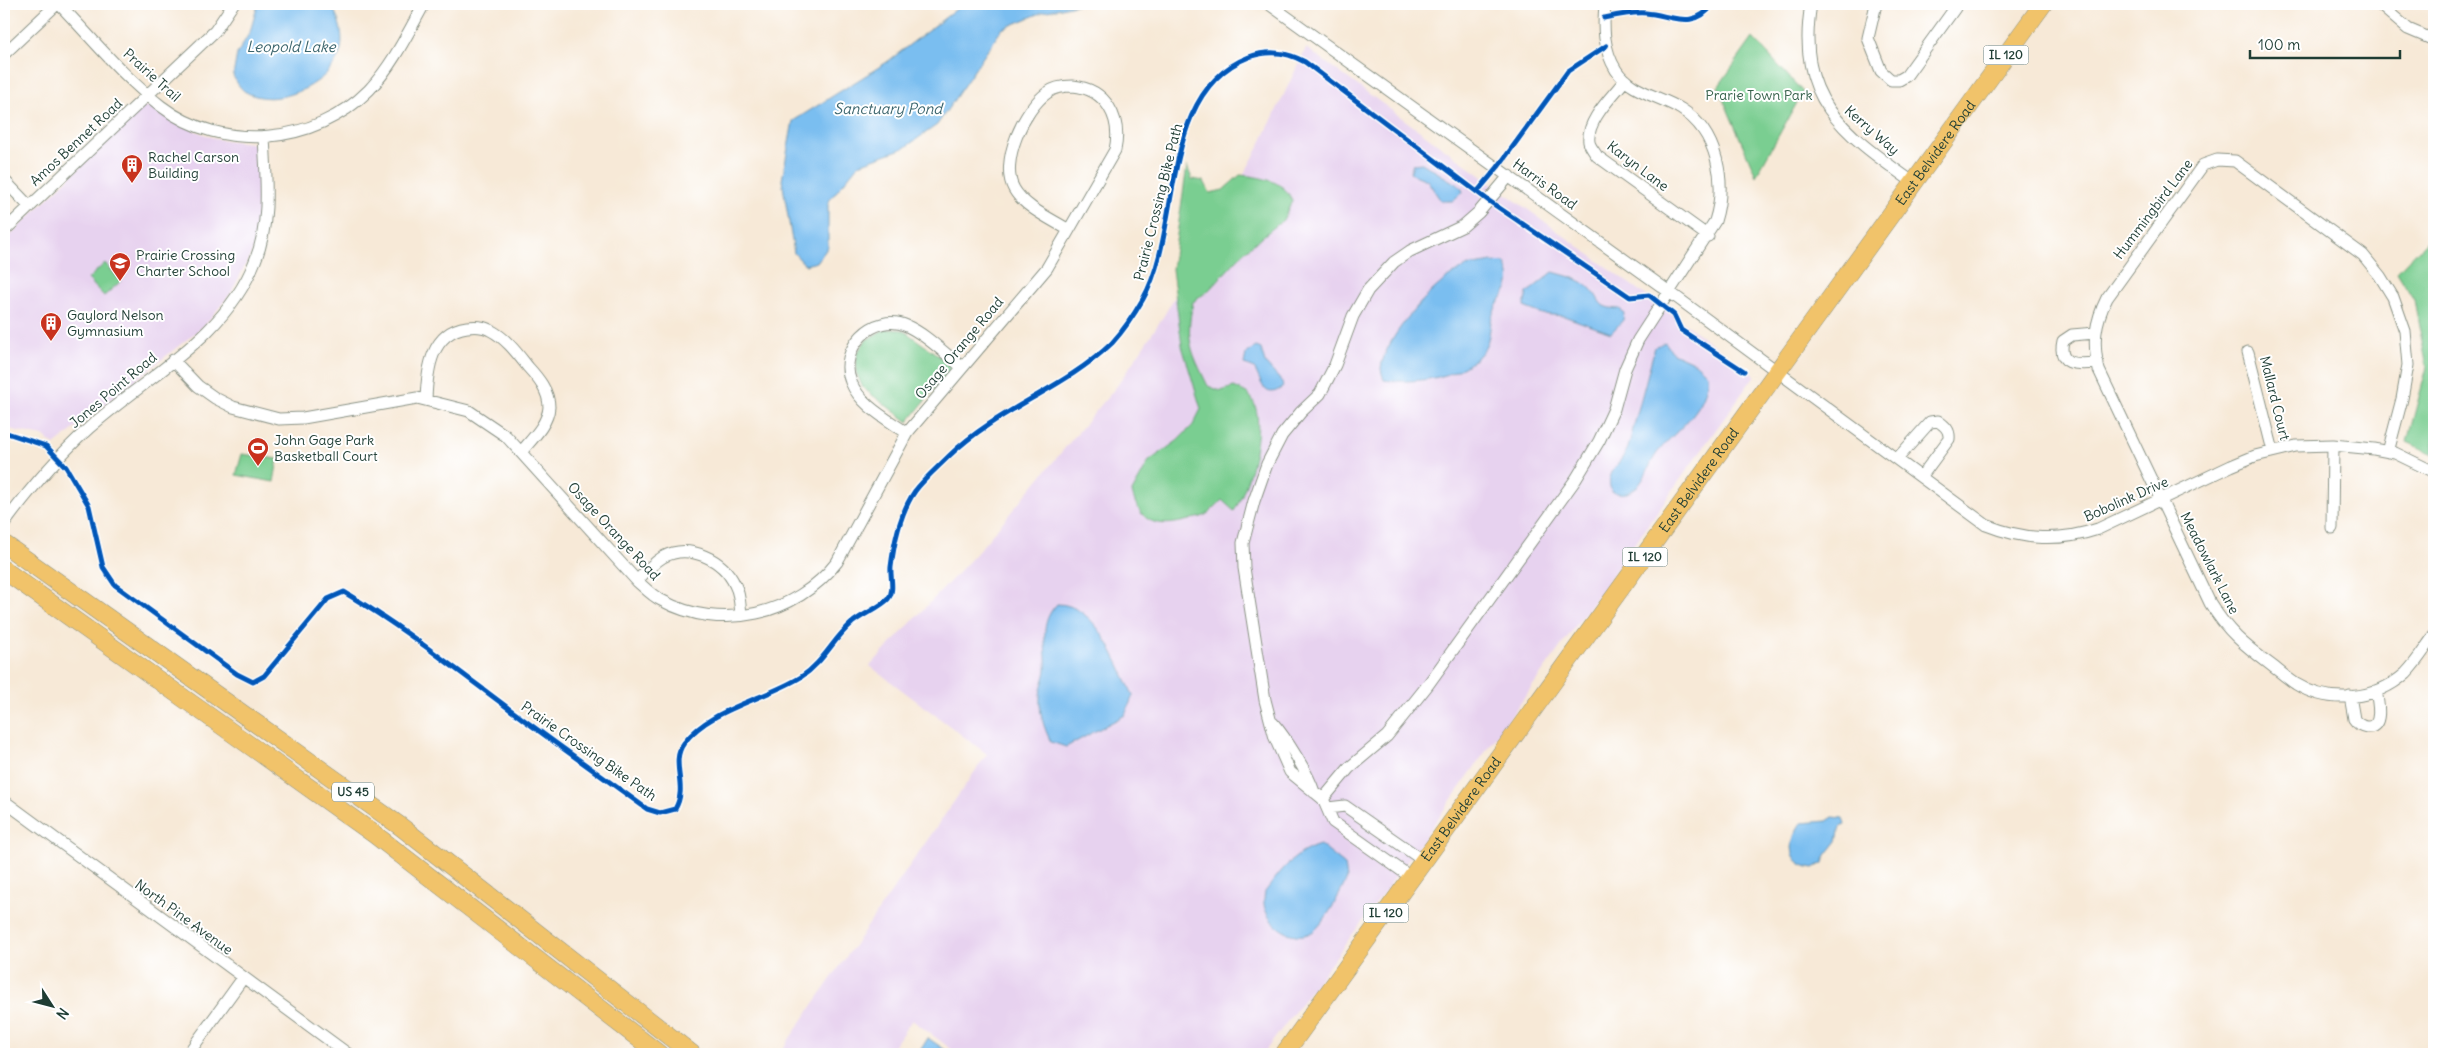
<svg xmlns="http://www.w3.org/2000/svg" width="2438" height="1058" font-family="Delius,sans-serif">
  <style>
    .built { fill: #e7d2ef }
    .green { fill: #7ace91; stroke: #4c8662 }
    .water { fill: #7abef0; stroke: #4c7e92 }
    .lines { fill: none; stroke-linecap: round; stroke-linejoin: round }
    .street-casing { stroke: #8b9386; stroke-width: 13 }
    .primary-casing { stroke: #8b9386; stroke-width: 19 }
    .street { stroke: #fff; stroke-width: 11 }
    .primary { stroke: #f1c36a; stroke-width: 18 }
    .cycleway-casing { stroke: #fff; stroke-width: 8 }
    .cycleway { stroke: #0057b8; stroke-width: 5 }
    .labels { text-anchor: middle; stroke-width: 4; stroke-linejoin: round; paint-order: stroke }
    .shield { fill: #fff; stroke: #627771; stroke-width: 1 }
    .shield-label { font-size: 12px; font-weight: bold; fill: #1f3d34 }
    .street-label { font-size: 14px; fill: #1f3d34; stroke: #fff }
    .park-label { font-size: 14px; fill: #36614b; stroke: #fff }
    .poi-label { font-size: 14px; fill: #1f3d34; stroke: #fff; text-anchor: start }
    .water-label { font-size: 15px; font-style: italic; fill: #3a646c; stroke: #fff }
  </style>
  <rect width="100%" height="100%" fill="#fff"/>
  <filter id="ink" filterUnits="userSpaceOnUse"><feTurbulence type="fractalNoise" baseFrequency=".02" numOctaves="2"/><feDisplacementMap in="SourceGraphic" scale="10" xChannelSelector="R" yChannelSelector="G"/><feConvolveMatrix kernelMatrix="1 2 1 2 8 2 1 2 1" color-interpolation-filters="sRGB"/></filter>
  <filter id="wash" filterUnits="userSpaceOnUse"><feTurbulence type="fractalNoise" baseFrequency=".0096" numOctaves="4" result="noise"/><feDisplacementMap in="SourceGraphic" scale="20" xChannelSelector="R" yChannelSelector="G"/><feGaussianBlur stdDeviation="1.12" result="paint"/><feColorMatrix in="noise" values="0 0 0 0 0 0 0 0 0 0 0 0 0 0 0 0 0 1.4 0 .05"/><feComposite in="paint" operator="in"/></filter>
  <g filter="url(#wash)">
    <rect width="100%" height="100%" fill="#f7e9d7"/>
    <path class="built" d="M1306,48L1755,375L1406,863L1263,1054H958L912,1020L888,1054H779L987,754L870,666L975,555L1117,386L1163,317L1204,246L1259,147Z
      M152,106L191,129L216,139L251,143L261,152L260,208L253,250L231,293L205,325L54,445L43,436L4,428V241L142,107Z"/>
    <path class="green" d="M1753,38L1803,92L1756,176L1718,87Z
      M1187,166L1192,179L1204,181L1210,193L1223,190L1240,175C1260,177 1285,180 1292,201L1283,220L1247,249L1208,291L1193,302C1185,341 1191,351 1208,386L1221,391L1234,387C1238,389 1244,391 1248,394C1271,415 1248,489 1234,511L1222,500C1217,505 1211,512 1204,516C1200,518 1193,518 1189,520C1159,528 1140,525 1132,492L1149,461L1177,441L1193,425L1201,409L1182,346L1172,269Z
      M2434,203V454L2407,442L2427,367L2414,300L2397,272L2430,238Z
      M105,263L121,281L104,296L88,279Z
      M885,329L903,330L953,366L908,422L863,388L856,372L857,353L866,340Z
      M242,454L278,459L274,482L236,475Z"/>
    <path class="water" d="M258,4H331C339,19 346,38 339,55C327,86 274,110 244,91C240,88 236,81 233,76L237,54L250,32Z
      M963,4H1079L1043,12L1002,29L937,125L904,148L859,164L828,202V247L817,262L805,265L794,253L782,180L793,121L887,62Z
      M1422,163L1461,187L1463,192L1452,201H1441L1427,180L1410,173L1413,164Z
      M1492,262L1505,263C1516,287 1504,290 1494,311C1489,322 1491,337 1485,348C1466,378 1415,384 1384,380C1383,376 1381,371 1381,368C1385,337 1436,279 1466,267C1474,264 1484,264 1492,262Z
      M1553,272C1566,276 1580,278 1590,288C1603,302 1596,308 1620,309L1624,313L1623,320L1611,333L1564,316L1542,314L1524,307L1527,293Z
      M1665,342L1673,353L1695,363L1707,374C1710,409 1676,429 1657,453C1648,465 1645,484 1631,491C1625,495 1619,493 1612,492C1603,474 1621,464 1628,448L1655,347Z
      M1256,347L1261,349L1265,363L1282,382L1283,387C1264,401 1262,382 1255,370C1253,367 1248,365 1244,364L1246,354Z
      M1057,604C1097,604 1118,664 1133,695L1125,715L1066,747L1051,742C1044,728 1039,713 1040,697C1040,688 1045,679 1046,670C1048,646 1037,625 1057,604Z
      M1833,817L1843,818L1845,825L1840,827L1837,841L1826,855L1823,863L1814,868C1787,865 1788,841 1801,823L1827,821Z
      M1320,845L1345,865L1347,879C1339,895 1329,916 1316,929C1300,944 1273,930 1266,911C1263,905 1264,899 1265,892C1281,871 1293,853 1320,845Z
      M928,1038L951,1054H918Z"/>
  </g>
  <g filter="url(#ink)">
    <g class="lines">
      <g class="street-casing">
        <path id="street" d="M59,4C92,38 123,77 161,106C222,153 315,145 369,90C392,66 408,33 424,4
          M1269,4L1668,291L1986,525C2024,540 2059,542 2098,529L2231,466L2255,456L2296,446L2333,445L2374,449L2395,453L2434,472
          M1811,4C1795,100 1844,133 1914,183
          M1876,4L1868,38L1881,71L1891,80H1899L1906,76L1955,8V4
          M2379,4L2408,29L2434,40
          M4,54L57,4
          M1625,80C1613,96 1586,120 1589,142C1590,147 1594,151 1597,156L1708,236
          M1073,86C1106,89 1122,118 1115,150L1069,230C1051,219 1024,207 1014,189C999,163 1024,109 1047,93C1054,87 1064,86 1073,86Z
          M4,180L30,207
          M4,231L215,31L233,4
          M2095,333L2072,335L2063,341C2057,368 2079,364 2098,363
          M2248,352L2273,451
          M173,360L198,386L215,398L233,407L279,419L303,418L417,398L469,411L506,436L637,581C645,588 652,596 661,600C721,633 796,615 837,562L907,433L1047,268L1069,230
          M426,400C427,370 431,332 467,327C474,326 483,326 490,330C506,338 517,353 528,367C538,378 549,391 549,407C548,424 532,439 521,452
          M907,433C887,419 860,405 851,382C837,349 874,311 907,326C927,335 945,354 962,367
          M2388,452L2402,399L2408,365L2405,331L2393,297L2380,276L2363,255L2235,161L2217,160L2203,165L2107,298C2095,322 2092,343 2099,370L2210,603C2228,632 2244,645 2271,665C2279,671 2287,678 2296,684C2330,705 2376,700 2406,673C2417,662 2425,648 2434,636
          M1897,459L1930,422L1938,421C1945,426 1950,430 1949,439L1921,477
          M4,524C30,489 57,457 89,428C147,376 226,337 255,261C271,222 266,178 264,137
          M2332,528L2333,445
          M637,581C644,573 653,563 663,557C689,543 723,559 735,585C740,594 740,605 741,615
          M2350,696L2354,719C2357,724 2361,726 2367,727C2384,729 2378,701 2376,691
          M1273,723C1286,738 1308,773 1314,792
          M1323,799L1349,768L1387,736L1427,686L1576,479L1599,441L1614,409L1625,369L1638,340L1715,221C1727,183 1718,132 1681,109C1660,96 1630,92 1616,70C1603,49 1603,27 1605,4
          M4,801L348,1054
          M1328,808L1345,806L1424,861
          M1412,878L1333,822L1323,799L1290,772L1275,738L1265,700L1244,568L1243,543L1254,501L1267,464L1282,435L1301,412L1320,394L1335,365L1353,316L1368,290L1394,262L1410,251L1463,226L1479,212L1509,176
          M188,1054L243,978"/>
      </g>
      <g class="primary-casing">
        <g id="primary">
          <path d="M4,544L400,826L692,1054"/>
          <path d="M4,570L374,834L659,1054"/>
          <path id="s1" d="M1284,1054L2043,4"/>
        </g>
      </g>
      <use href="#street" class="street"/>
      <use href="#primary" class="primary"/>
      <g class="cycleway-casing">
        <path id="cycleway" d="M1604,18C1618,15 1631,12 1646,13C1671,15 1694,31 1713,4
          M1477,192L1498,167L1568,71L1606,46
          M4,432L46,446L66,467L89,506L103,567L115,585L237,674L253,682L264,676L328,599L344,592C404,628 457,670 512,711C556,744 602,776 647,809L660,813L675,809C689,786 669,763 684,743C709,709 766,699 801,677C823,663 833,639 852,623C861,615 881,607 888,599C895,591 890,577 891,567C894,543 901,511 915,491C924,479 938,467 949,456C997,409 1064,389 1112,343C1123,331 1135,313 1143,299C1183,229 1158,92 1249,57C1268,50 1288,52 1305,62L1489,201L1630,297L1649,295L1674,315L1681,330L1744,371"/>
      </g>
      <use href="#cycleway" class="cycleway"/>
    </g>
  </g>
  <defs>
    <g id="building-pin" transform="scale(1.125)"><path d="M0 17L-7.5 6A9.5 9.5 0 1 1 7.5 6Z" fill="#c8321e" stroke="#fff"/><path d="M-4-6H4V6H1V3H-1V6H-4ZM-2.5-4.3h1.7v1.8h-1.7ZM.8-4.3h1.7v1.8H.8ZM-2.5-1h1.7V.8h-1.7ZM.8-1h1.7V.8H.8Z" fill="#fff"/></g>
    <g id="school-pin" transform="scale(1.125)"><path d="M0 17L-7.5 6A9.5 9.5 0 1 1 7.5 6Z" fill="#c8321e" stroke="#fff"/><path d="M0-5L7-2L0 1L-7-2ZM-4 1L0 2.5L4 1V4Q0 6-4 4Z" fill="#fff"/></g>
    <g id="stadium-pin" transform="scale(1.125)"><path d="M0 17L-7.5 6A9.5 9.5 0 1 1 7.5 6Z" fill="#c8321e" stroke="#fff"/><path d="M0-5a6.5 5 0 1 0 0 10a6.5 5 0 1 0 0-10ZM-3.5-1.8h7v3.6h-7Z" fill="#fff"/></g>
  </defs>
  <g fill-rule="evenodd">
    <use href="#building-pin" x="132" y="165"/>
    <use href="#school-pin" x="120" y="263"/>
    <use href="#building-pin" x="51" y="323"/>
    <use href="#stadium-pin" x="258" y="448"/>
  </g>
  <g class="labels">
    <g class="shield">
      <rect x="1983.5" y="45.5" width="45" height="19" rx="4"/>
      <rect x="1622.5" y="547.5" width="45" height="19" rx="4"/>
      <rect x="332" y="782.5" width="42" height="19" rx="4"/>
      <rect x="1363.5" y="903.5" width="45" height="19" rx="4"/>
    </g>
    <g class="shield-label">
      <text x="2006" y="59">IL 120</text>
      <text x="1645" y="561">IL 120</text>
      <text x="353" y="796">US 45</text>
      <text x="1386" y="917">IL 120</text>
    </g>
    <g class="street-label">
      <text transform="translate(152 75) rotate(42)" y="5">Prairie Trail</text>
      <text transform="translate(1872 130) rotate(41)" y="5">Kerry Way</text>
      <text transform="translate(76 142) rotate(-43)" y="5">Amos Bennet Road</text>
      <text dy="5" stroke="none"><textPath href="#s1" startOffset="1112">East Belvidere Road</textPath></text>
      <text transform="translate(1638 166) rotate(37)" y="5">Karyn Lane</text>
      <text transform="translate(1545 184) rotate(36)" y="5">Harris Road</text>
      <text transform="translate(1158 202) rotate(-76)" y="5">Prairie Crossing Bike Path</text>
      <text transform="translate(2153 209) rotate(-53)" y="5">Hummingbird Lane</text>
      <text transform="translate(959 348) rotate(-50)" y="5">Osage Orange Road</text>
      <text transform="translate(113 390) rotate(-40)" y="5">Jones Point Road</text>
      <text transform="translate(2275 398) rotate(76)" y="5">Mallard Court</text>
      <text dy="5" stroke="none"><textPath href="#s1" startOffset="708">East Belvidere Road</textPath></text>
      <text transform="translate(2126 499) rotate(-24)" y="5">Bobolink Drive</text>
      <text transform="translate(614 531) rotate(47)" y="5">Osage Orange Road</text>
      <text transform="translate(2210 563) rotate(63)" y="5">Meadowlark Lane</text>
      <text transform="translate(589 751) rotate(35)" y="5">Prairie Crossing Bike Path</text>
      <text dy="5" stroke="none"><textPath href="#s1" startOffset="302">East Belvidere Road</textPath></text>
      <text transform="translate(184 917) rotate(36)" y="5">North Pine Avenue</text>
    </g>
    <g class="park-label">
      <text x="1759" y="100">Prarie Town Park</text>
    </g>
    <g class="poi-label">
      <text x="148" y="162">Rachel Carson<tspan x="148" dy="16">Building</tspan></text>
      <text x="136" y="260">Prairie Crossing<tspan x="136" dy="16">Charter School</tspan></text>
      <text x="67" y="320">Gaylord Nelson<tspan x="67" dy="16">Gymnasium</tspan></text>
      <text x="274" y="445">John Gage Park<tspan x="274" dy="16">Basketball Court</tspan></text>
    </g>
    <g class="water-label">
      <text x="291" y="52">Leopold Lake</text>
      <text x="888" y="114">Sanctuary Pond</text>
    </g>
  </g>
  <rect width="2438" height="1058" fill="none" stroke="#fff" stroke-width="20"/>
  <g transform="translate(52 1006) rotate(126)" stroke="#ffffff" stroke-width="4" paint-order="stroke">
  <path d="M0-4L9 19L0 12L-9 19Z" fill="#1f3d34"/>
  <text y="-8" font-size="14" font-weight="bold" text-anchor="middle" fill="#1f3d34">N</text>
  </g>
  <path d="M2250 50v8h150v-8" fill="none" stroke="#1f3d34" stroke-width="2.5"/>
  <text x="2258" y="50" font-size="15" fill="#1f3d34" stroke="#ffffff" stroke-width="4" paint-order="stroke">100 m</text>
</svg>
